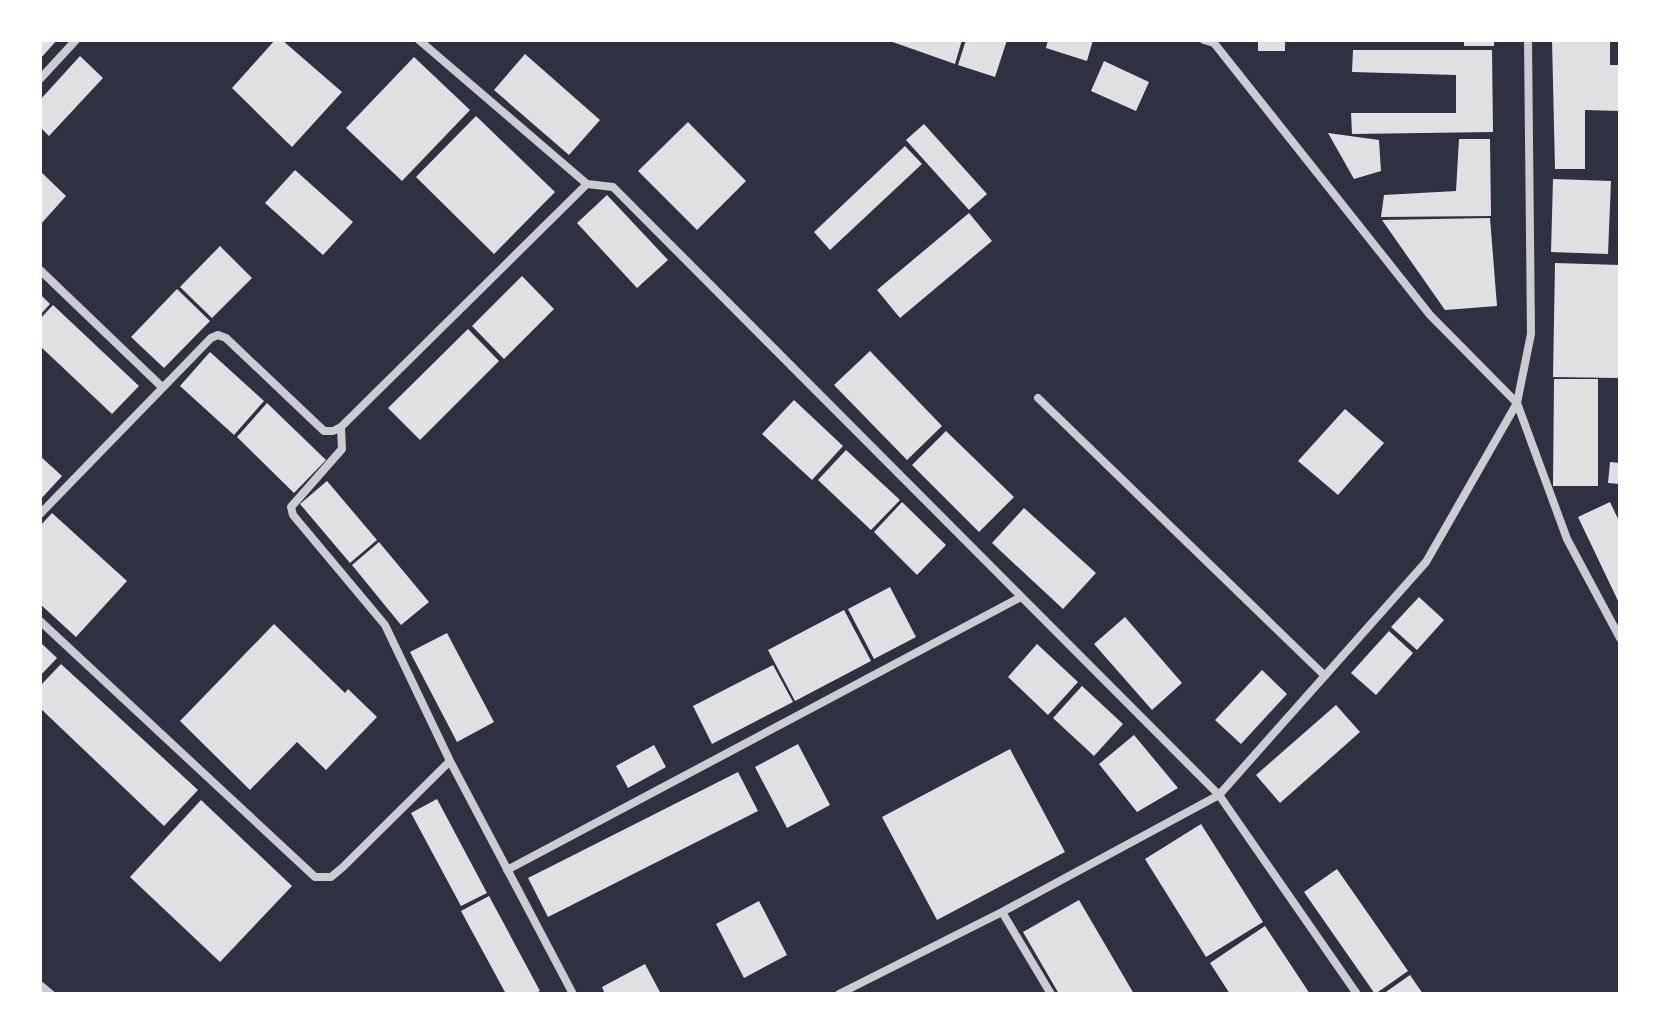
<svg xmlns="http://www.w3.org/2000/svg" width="1660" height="1034" font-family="'Open Sans',sans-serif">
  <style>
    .building { fill: #e0e0e3 }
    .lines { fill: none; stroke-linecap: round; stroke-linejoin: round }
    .minor { stroke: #caccd0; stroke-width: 8 }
  </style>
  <rect width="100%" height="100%" fill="#2d3142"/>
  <path class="building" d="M40,40H57L40,59Z
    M275,40H282L342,92L292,147L232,88Z
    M887,40H962L955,64Z
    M966,40H1007L995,77L958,65Z
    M1048,40H1093L1087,61L1046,48Z
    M1258,40H1285V51H1258Z
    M1464,40H1494V46H1464Z
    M1552,40H1610V65H1620V111L1585,110V169H1555Z
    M1353,50H1492L1493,132L1352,134L1351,113H1456V75L1352,72Z
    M525,54L600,120L569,155L494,90Z
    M80,56L103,78L49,136L40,127V100Z
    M414,57L470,110L402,181L346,128Z
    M1104,61L1149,82L1136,111L1091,91Z
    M476,116L555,192L494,254L416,177Z
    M688,122L746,181L697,230L638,171Z
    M924,124L987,194L969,210L906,140Z
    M1328,133L1379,140L1381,171L1354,179Z
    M1459,139H1490L1491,216L1381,217L1384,195L1456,191Z
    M905,146L922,164L830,250L814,232Z
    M295,170L353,222L323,255L265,203Z
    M40,171L66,196L40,225Z
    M1553,179L1611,181L1608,254L1551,252Z
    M607,195L668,260L637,288L577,223Z
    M969,213L992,241L900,318L877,290Z
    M1490,218L1497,306L1445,310L1382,220Z
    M220,246L252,278L212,318L180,287Z
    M1555,263L1620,265V378L1553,377Z
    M522,276L554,309L504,359L472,326Z
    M177,289L210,321L164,368L131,337Z
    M40,294L50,304L40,315Z
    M53,305L139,386L112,414L40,346V319Z
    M468,329L499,361L420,440L388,408Z
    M870,351L942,426L907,460L834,385Z
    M210,352L264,401L234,435L180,386Z
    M1554,379H1598V486H1553Z
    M794,400L843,446L812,480L762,434Z
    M267,403L326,460L294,493L237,437Z
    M1345,409L1384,443L1338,495L1298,461Z
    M946,431L1014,497L979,532L912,465Z
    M846,450L900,500L871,530L818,480Z
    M40,456L62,476L40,500Z
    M1610,462L1620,463V484L1608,483Z
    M327,481L377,540L350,563L300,504Z
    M902,502L946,545L917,575L874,532Z
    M1610,502L1620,523V605L1578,517Z
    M1024,508L1096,573L1063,609L992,543Z
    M52,513L127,581L76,637L40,604V526Z
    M379,542L429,602L401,625L352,565Z
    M890,587L916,637L874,659L848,609Z
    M1419,597L1444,620L1417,650L1391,627Z
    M844,610L871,661L795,701L768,650Z
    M1125,617L1182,683L1152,710L1094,644Z
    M274,624L345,693L348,689L377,717L326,770L297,742L250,790L180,721Z
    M1389,631L1413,653L1376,695L1351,673Z
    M447,633L494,722L457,742L410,652Z
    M40,642L57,658L40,676Z
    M1037,644L1078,682L1048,715L1008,677Z
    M61,664L198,790L164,826L40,708V686Z
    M773,665L793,702L712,744L693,706Z
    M1262,670L1287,694L1241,744L1215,720Z
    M1082,686L1123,724L1094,756L1053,718Z
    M1336,705L1360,732L1280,803L1256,775Z
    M1134,735L1178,788L1137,812L1099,764Z
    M798,744L830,805L787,828L755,767Z
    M654,745L666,767L628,788L616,766Z
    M1010,749L1065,852L937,920L882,817Z
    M738,772L758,811L548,917L528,878Z
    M437,799L487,893L461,906L411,813Z
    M201,800L292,886L220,962L130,877Z
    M1201,824L1263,922L1206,957L1145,859Z
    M1337,869L1408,971L1375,994L1304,892Z
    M489,896L540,991L534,994H506L461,911Z
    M1079,900L1134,994H1059L1023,932Z
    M759,901L787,955L744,978L716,924Z
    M1265,926L1310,994H1230L1210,963Z
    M645,964L661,994H605L602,987Z
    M1410,975L1423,994H1383Z"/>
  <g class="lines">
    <path class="minor" d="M419,40L587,184L613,187L1219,795L1357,994
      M1204,40L1214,43L1430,315L1517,403L1567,539L1620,638
      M40,79L76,40
      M40,270L162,387
      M1038,398L1325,676
      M341,427L342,449L291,507L293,515L385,625L450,761L573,994
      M40,514L211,338L218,335L226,338L324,431H333L341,427L587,184
      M40,621L315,877H331L343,867L450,761
      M507,870L1021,597
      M1002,912L1051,994
      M40,985L51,994
      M839,994L1002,912L1219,795L1426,562L1517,403L1531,334L1528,40"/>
  </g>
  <rect width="1660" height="1034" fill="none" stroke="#ffffff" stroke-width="84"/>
</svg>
